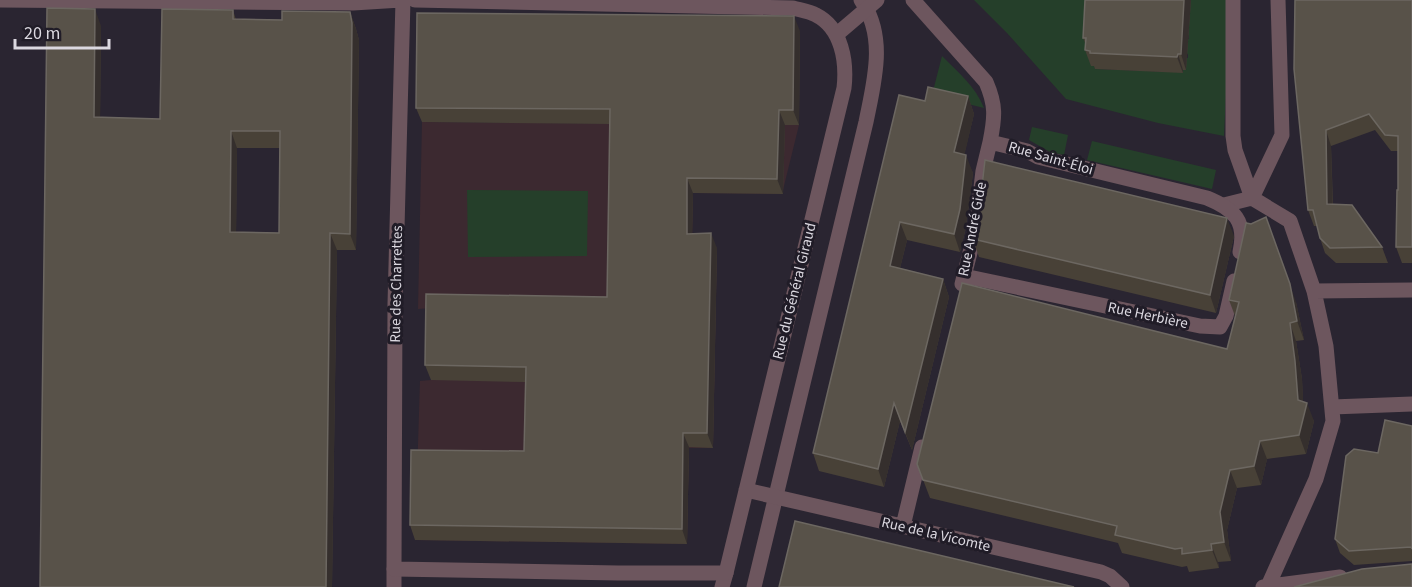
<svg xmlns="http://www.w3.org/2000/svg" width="1412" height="587" font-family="'Source Sans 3',sans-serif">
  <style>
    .education { fill: #3c2930 }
    .green { fill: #253f2a }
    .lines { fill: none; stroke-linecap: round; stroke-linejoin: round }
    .service { stroke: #6d565e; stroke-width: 15 }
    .pedestrian { stroke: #6d565e; stroke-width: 15 }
    .minor { stroke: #6d565e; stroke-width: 15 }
    .wall { fill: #484137; fill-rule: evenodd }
    .shaded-wall { fill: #352f2d }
    .building { fill: #585249; stroke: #6c6761; stroke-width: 1.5; fill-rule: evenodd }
    .labels { text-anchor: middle; stroke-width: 6; stroke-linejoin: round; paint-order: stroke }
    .street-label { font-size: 15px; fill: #dbd8e0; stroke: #201c27 }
  </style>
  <rect width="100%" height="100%" fill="#2a2531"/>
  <path class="education" d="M422,122L799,125L782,194L693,193L692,248H717L713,448H689L687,544L415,540L420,381L431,380L432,308L418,309Z"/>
  <path class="green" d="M974,0H1095L1093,53L1095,69L1172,72H1183V70H1186L1184,58H1188V54L1184,53L1185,39H1189V35L1185,34L1186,20L1189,21L1190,17L1186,16L1187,0H1227V73L1224,136L1158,123L1066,99L1007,33Z
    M942,56C958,72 976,87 984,108L932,95Z
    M1032,127L1068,135L1064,155L1050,152L1029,140Z
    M1092,141L1216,170L1212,189L1087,160Z
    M467,190L588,191L587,256L468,257Z"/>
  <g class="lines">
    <path class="service" d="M394,587V569
      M722,587L726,573
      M754,587L866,122C874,82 887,37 861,0"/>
    <path class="pedestrian" d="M1224,205L1252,198L1235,150L1233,136V0
      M1314,291L1412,290
      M1332,407L1412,404
      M1268,586L1316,479L1333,421L1326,346L1314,291L1290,221L1252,198L1282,135L1278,0
      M1263,587L1340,577"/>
    <path class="minor" d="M0,0L353,3L401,0
      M403,0L395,304L394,569L618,573H726L844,88C847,62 842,28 816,15C809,11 800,10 793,8L415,0
      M913,0L986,82C996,105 995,117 990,142L1027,151L1038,157L1207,198C1234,209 1247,221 1240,252
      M836,35L877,0
      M964,276L1200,326L1220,327L1226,316L1234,281
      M962,284L976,229L983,171L990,142
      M746,490L1101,572L1110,576L1122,587
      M903,526L922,447"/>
  </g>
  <path class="wall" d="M1191,0L1186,70H1183V73L1095,69L1094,66H1091L1085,50L1086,45L1083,38Z
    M1412,0V263H1402L1396,247L1398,190V151H1391L1375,130L1331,146L1333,204L1382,247L1388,263H1336L1325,253L1320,238L1317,226H1314L1308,210L1294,69Z
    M233,10L236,20H282L350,12L356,29L359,40L356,250H337L332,587H40L101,26L100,117L160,119ZM237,148H280L279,233L236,232Z
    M800,31L799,125H785L783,194L693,193L692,234L717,248L713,448L689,447L687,544L415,540L410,525L524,451L525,382L431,380L425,365L607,297L610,124L422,122L416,108Z
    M968,96L974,114L964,155L973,173L966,227L960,252L907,240L900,268L943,279L949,297L912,450L900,421L884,487L819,471L813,453L925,101Z
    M979,212L1234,236L1216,313L979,257L973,239Z
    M1229,300L1296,302L1304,340L1296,341L1302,379L1303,402L1314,421L1306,454L1267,459L1261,485L1237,488L1227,530L1231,561L1218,562L1219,568L1189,572L1187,566L1182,567L1122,553L1118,543L930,498L917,464L1227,349L1235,316Z
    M1412,426V561L1354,565L1340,553L1335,539L1378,453Z"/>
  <path class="shaded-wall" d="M1184,0H1191L1186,70L1181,54Z
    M95,9L101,26L100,134L94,117Z
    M350,12L356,29L359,40L356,250L350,234Z
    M794,16L800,31L799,125L793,110Z
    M1178,54L1183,70V73L1177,57Z
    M968,96L974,114L961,170L954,152Z
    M779,110L785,125L783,194L777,179Z
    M1326,130L1331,146L1333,219L1327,204Z
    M231,131L237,148L236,249L230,232Z
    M966,155L973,173L966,227L960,252L954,234Z
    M687,178L693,193L692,249L687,234Z
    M1266,217L1296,302L1304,340L1297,321Z
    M1227,218L1234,236L1216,313L1210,295Z
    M900,222L907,240L896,284L890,266Z
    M330,233L337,250L332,587H326Z
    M711,233L717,248L713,448L707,433Z
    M943,279L949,297L912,450L905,432Z
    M1290,323L1296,341L1302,379L1304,416L1307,403L1314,421L1306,454L1299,435Z
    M894,403L900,421L884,487L878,469Z
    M683,433L689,447L687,544L682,529Z
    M1260,441L1267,459L1261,485L1254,466Z
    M1230,470L1237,488L1227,530L1231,561L1224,542L1220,512Z
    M1211,544L1218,562L1219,568L1212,550Z"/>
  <path class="building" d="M1085,0H1184L1181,54H1178L1177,57L1090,53V51L1085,50L1086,38H1083Z
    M1295,0H1412V247H1396L1397,190H1398V136L1385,135L1369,114L1326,130L1327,204L1352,205L1382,247L1330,248L1320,238L1313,210H1308L1294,69Z
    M47,8L95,9L94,117L160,119L162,9L233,10V19L282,20V11L350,12L352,23L350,234L330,233L326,587H40ZM231,131H280L279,233L230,232Z
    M417,13L794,16L793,110H779L777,179L687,178V234L711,233L707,433H683L682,529L410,525L411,450L524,451L526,367L425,365L426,294L607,297L610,109L416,108Z
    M928,87L968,96L954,152L966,155L960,209L954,234L900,222L890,266L943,279L905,432L894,403L878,469L813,453L899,95L925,101Z
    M985,160L1227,218L1210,295L973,239L979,212Z
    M1266,217L1290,284L1297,321L1290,323L1295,361L1298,400L1307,403L1299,435L1260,441L1254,466L1230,470L1220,512L1224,542L1211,544L1212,550L1182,554V548L1175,549L1115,535L1117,526L923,480L917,464L962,283L1227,349L1239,302L1229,300L1246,223L1251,224Z
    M1385,420L1412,426V549L1411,547L1349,551L1335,539L1346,456L1354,449L1378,453Z
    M795,521L1074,587H779Z
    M1412,564V587H1294L1362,569Z"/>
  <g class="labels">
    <g class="street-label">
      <text transform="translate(1051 158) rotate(16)" y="5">Rue Saint-Éloi</text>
      <text transform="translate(972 229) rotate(-79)" y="5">Rue André Gide</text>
      <text transform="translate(396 284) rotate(-89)" y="5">Rue des Charrettes</text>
      <text transform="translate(794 291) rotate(-76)" y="5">Rue du Général Giraud</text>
      <text transform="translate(1148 315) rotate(12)" y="5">Rue Herbière</text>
      <text transform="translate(936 534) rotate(13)" y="5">Rue de la Vicomte</text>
    </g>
  </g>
  <path d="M15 39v9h94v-9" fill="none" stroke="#dbd8e0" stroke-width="3"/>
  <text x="24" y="39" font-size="18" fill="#dbd8e0" stroke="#201c27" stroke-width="4.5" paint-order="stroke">20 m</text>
</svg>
